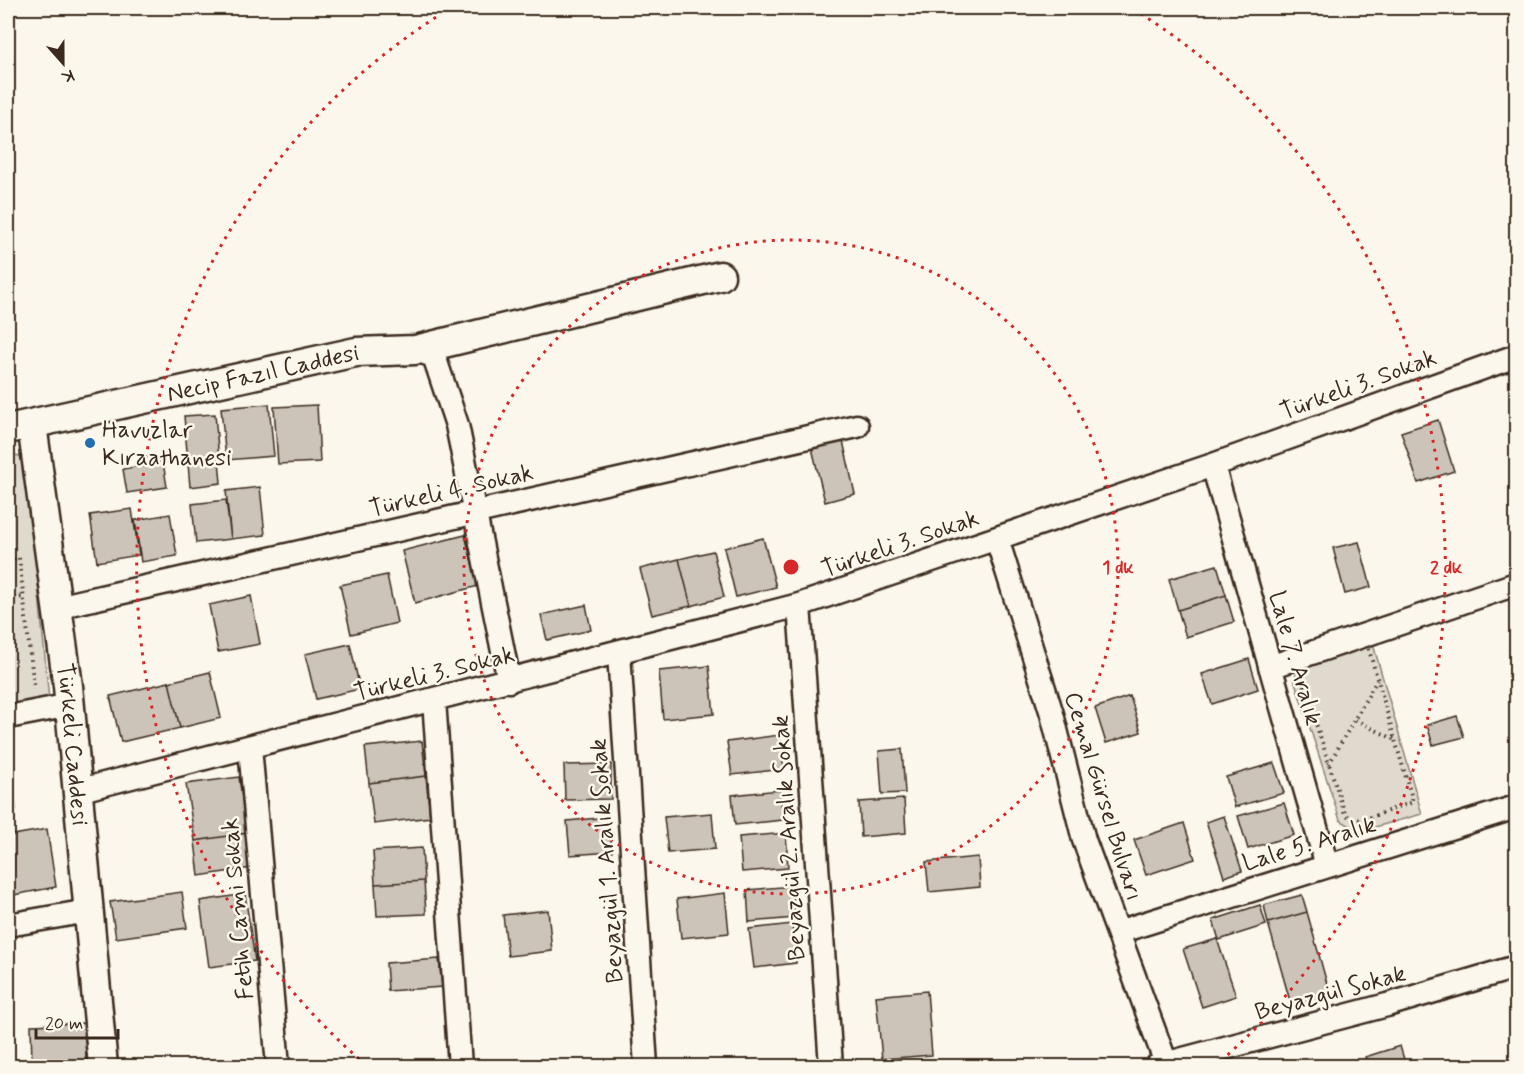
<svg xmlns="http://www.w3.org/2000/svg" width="1524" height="1074" font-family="Mynerve,sans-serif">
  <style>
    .green { fill: #dfd9ce; stroke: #8d8276; stroke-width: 1.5 }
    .building { fill: #ccc4b9; stroke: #3b2a1e; stroke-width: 1.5 }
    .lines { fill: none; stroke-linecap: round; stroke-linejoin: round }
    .minor-casing { stroke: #3b2a1e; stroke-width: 27 }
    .tertiary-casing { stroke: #3b2a1e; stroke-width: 33 }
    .path { stroke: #3b2a1e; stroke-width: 4; stroke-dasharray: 1.5 4.5; stroke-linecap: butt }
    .minor { stroke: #fbf7ec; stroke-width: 22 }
    .tertiary { stroke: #fbf7ec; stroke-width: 28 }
    .ring { fill: none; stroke: #d62828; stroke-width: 3; stroke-dasharray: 3 6 }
    .poi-dot { fill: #1f6fb2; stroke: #fbf7ec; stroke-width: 2 }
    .labels { text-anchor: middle; stroke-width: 5; stroke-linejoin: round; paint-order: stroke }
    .street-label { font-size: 24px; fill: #3b2a1e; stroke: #fbf7ec }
    .poi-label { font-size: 24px; fill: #3b2a1e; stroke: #fbf7ec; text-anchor: start }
    .centre { fill: #d62828; stroke: #fbf7ec; stroke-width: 3 }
    .ring-label { font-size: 18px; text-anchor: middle; font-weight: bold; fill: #d62828; stroke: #fbf7ec; stroke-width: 5; stroke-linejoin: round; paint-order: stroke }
  </style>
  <rect width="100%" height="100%" fill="#fbf7ec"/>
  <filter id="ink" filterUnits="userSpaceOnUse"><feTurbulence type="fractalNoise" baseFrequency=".0167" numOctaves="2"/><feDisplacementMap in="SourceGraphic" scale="12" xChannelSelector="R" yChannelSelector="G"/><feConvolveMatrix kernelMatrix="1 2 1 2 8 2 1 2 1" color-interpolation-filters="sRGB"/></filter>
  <g filter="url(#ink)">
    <path class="green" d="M8,454L26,457L49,700L8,708Z
      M1371,637L1422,814L1368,829L1352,827L1340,820L1294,679L1303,659Z"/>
    <path class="building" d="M269,404L274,456L226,460L221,408Z
      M317,405L320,462L278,464L274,407Z
      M215,414L221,483L190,487L184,416Z
      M1438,420L1454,471L1418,483L1401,432Z
      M843,441L855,494L825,502L812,448Z
      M163,462L167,487L127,493L123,469Z
      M260,487L265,535L231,539L226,491Z
      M226,500L231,539L196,543L192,504Z
      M132,509L139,555L97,562L90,515Z
      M170,514L177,556L141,562L135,520Z
      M465,535L478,586L415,603L402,551Z
      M763,538L776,587L736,597L724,548Z
      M1359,542L1371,587L1345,594L1333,548Z
      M713,551L724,597L691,606L679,559Z
      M679,559L691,606L652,615L640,569Z
      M1217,565L1226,595L1178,610L1169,579Z
      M387,575L397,623L351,634L340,585Z
      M1226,595L1234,622L1186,637L1178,610Z
      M251,596L260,644L218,652L209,605Z
      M586,605L591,630L547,640L541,615Z
      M350,644L360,689L316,699L305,654Z
      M1249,659L1258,689L1212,704L1202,674Z
      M709,666L714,714L663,719L659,671Z
      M210,672L221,718L180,728L169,682Z
      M169,682L180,728L121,742L110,696Z
      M1130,696L1141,732L1106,743L1095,708Z
      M1457,716L1464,737L1433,745L1427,725Z
      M780,735L784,769L732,775L727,742Z
      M422,741L426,776L369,783L365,747Z
      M902,749L905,793L882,794L879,751Z
      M8,751H10L16,809L8,810Z
      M1274,763L1284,793L1235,807L1226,777Z
      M611,764V799L565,800L564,765Z
      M426,776L430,817L374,824L369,783Z
      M239,777L247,833L195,841L186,784Z
      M780,790L783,820L735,825L732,795Z
      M904,799L906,833L861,837L859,802Z
      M1284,803L1294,835L1248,849L1238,816Z
      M712,813L715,849L668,853L664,817Z
      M1224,816L1242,871L1224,877L1206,822Z
      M609,817L612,852L570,855L567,821Z
      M1184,823L1195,859L1146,875L1134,840Z
      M47,829L56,887L8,896V836Z
      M247,833L251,868L199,876L195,841Z
      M786,833L788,868L742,872L739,837Z
      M422,848L424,881L375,884L373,851Z
      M978,857L980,887L929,892L926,862Z
      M424,881L426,914L377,916L375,884Z
      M793,886L795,918L749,922L747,890Z
      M182,892L187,928L116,938L110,902Z
      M725,893L729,933L681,938L677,899Z
      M245,894L255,961L209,967L200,901Z
      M1302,895L1307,912L1268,923L1264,905Z
      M1260,905L1266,925L1219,940L1213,920Z
      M548,910L552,951L508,956L503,915Z
      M1307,912L1331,998L1292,1008L1268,923Z
      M792,924L796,963L754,968L749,929Z
      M1217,939L1236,996L1202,1007L1183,949Z
      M439,959L442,987L388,991L386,963Z
      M927,991L932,1055L882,1059L876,996Z
      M85,1023L86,1061L32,1064L31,1025Z
      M1400,1046L1406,1066H1368L1365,1057Z
      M86,1061L87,1066H33L32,1064Z"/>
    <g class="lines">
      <g class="minor-casing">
        <path id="minor" d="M415,350L434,356L457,425L509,681
          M1213,465L1327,866
          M997,539L1052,714L1084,840L1167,1066
          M799,605L831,1066
          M57,607L857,426
          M619,653L646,1066
          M1270,667L1516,584
          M434,700L460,1066
          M8,717L70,705
          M250,747L278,1066
          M77,791L799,605L1213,465L1516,356
          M8,925L88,911
          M1118,932L1516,807
          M1157,1066L1387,1005L1516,967"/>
      </g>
      <g class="tertiary-casing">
        <g id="tertiary">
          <path id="s1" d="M32,425L68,686L103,1066"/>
          <path id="s2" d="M8,429L356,352L415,350L720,276"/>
        </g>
      </g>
      <path class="path" d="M19,558L34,687
        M8,560L20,559
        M8,599L24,597
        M1367,643L1413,802L1362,820L1352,819L1345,814L1302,680L1305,669L1310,663Z
        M1355,720L1394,739
        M1329,764L1377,680"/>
      <use href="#minor" class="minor"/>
      <use href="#tertiary" class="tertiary"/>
    </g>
  </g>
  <g class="ring">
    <circle cx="791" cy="567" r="327"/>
    <path d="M366 1065A655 655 0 0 1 449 9M1133 9A655 655 0 0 1 1216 1065"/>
  </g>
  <circle class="poi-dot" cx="90" cy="443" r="6"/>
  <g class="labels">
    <g class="street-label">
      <text dy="8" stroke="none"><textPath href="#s2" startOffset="261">Necip Fazıl Caddesi</textPath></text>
      <text transform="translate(1358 384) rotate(-20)" y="8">Türkeli 3. Sokak</text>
      <text transform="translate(451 490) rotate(-13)" y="8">Türkeli 4. Sokak</text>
      <text transform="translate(900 543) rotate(-19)" y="8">Türkeli 3. Sokak</text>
      <text transform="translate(1296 658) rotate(74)" y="8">Lale 7. Aralık</text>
      <text transform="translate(434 673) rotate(-14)" y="8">Türkeli 3. Sokak</text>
      <text dy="8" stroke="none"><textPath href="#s1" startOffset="322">Türkeli Caddesi</textPath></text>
      <text transform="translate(1104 796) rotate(73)" y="8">Cemal Gürsel Bulvarı</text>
      <text transform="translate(788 838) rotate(-94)" y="8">Beyazgül 2. Aralık Sokak</text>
      <text transform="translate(1309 843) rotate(-17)" y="8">Lale 5. Aralık</text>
      <text transform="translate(606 861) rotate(-94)" y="8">Beyazgül 1. Aralık Sokak</text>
      <text transform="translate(237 909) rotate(-95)" y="8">Fetih Cami Sokak</text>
      <text transform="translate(1330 992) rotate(-15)" y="8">Beyazgül Sokak</text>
    </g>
    <g class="poi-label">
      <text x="102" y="437">Havuzlar<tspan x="102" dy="28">Kıraathanesi</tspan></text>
    </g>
  </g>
  <circle cx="791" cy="567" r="9" class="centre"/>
  <g class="ring-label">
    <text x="1118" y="573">1 dk</text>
    <text x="1446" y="573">2 dk</text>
  </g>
  <rect width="1524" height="1074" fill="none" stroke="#fbf7ec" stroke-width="30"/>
  <rect x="15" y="15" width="1494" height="1044" fill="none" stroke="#3b2a1e" stroke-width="2" filter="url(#ink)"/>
  <g transform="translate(63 63) rotate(159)" stroke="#fbf7ec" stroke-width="4.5" paint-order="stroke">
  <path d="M0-4.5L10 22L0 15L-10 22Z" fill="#3b2a1e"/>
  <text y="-9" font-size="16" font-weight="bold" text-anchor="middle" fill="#3b2a1e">K</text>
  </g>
  <path d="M36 1029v9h82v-9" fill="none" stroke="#3b2a1e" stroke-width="3"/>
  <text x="45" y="1029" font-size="18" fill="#3b2a1e" stroke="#fbf7ec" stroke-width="4.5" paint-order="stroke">20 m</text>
</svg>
